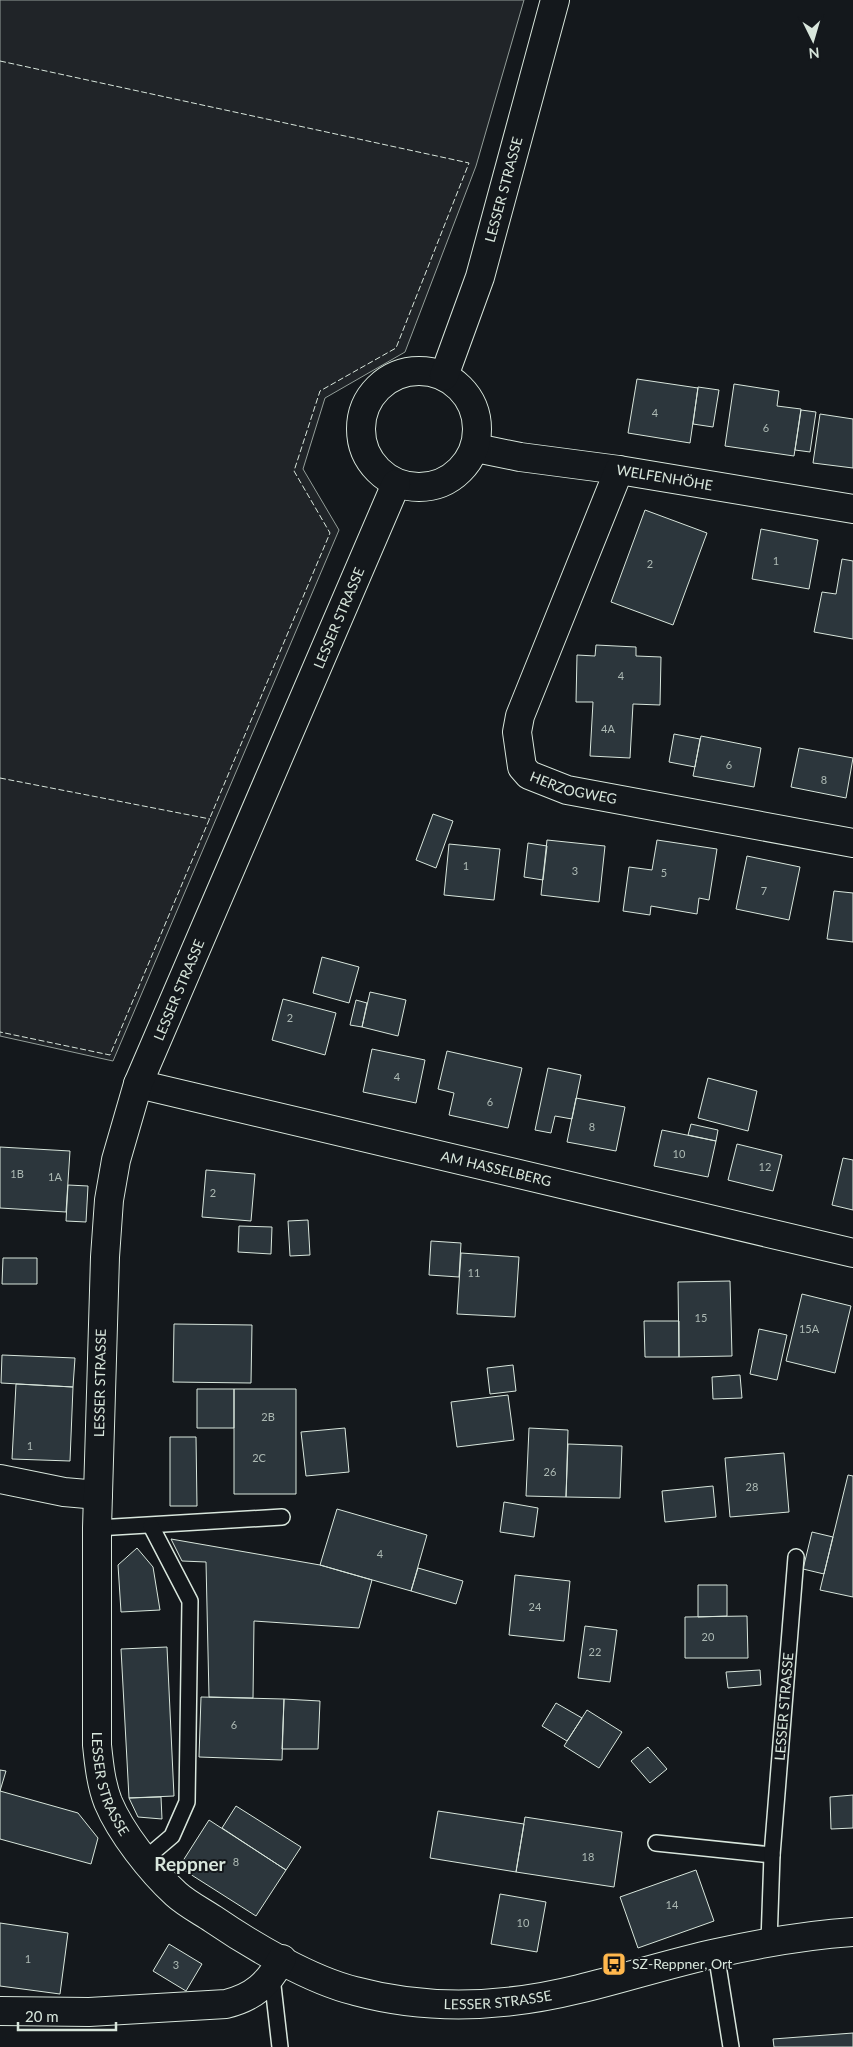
<svg xmlns="http://www.w3.org/2000/svg" width="853" height="2047" font-family="Lato,sans-serif">
  <style>
    .green { fill: #202428; stroke: #939e99 }
    .building { fill: #2c363c; stroke: #d8e6dc }
    .lines { fill: none; stroke-linecap: round; stroke-linejoin: round }
    .service-casing { stroke: #d8e6dc; stroke-width: 18 }
    .minor-casing { stroke: #d8e6dc; stroke-width: 30 }
    .tertiary-casing { stroke: #d8e6dc; stroke-width: 30 }
    .service { stroke: #14181c; stroke-width: 15 }
    .minor { stroke: #14181c; stroke-width: 28 }
    .tertiary { stroke: #14181c; stroke-width: 28 }
    .fence { stroke: #d8e6dc; stroke-width: 1; stroke-dasharray: 6 2.5; stroke-linecap: butt }
    .labels { text-anchor: middle; stroke-width: 4; stroke-linejoin: round; paint-order: stroke }
    .number-label { font-size: 11px; fill: #adbab4 }
    .street-label { font-size: 14px; fill: #d8e6dc; stroke: #14181c }
    .poi-label { font-size: 14px; fill: #d8e6dc; stroke: #14181c; text-anchor: start }
    .district-label { font-size: 19px; font-weight: bold; fill: #d8e6dc; stroke: #14181c }
  </style>
  <rect width="100%" height="100%" fill="#14181c"/>
  <path class="green" d="M0,0H524L476,166L405,352L325,398L303,469L339,530L113,1061L0,1036Z"/>
  <path class="building" d="M637,379L698,388L690,443L628,433Z
    M734,384L779,391L777,406L801,409L794,456L725,446Z
    M698,387L719,390L713,427L693,424Z
    M801,410L816,412L810,452L795,450Z
    M820,414L853,419V468L813,463Z
    M645,510L707,533L673,625L611,602Z
    M761,529L818,540L809,589L752,579Z
    M842,559L853,561V639L814,632L822,592L836,594Z
    M596,645L636,647V656L661,657L660,705L633,704L630,758L590,756L593,702H576L577,655L595,656Z
    M674,734L700,739L695,767L669,762Z
    M701,736L761,748L754,787L693,776Z
    M799,748L853,758L846,798L791,787Z
    M433,814L453,821L436,868L416,860Z
    M547,840L605,846L599,902L541,895Z
    M657,840L717,849L709,900L699,898L697,914L651,906L650,915L623,911L629,867L652,870Z
    M528,843L547,846L543,880L524,877Z
    M449,844L500,849L494,900L444,895Z
    M747,856L800,867L789,920L736,909Z
    M834,891L853,893V942L827,939Z
    M322,957L359,967L349,1003L313,993Z
    M370,992L406,1000L398,1036L362,1027Z
    M283,999L336,1013L325,1055L272,1040Z
    M356,1000L367,1003L362,1027L350,1025Z
    M372,1049L425,1060L416,1103L363,1092Z
    M447,1051L522,1068L508,1128L449,1115L454,1093L438,1089Z
    M548,1068L581,1075L572,1119L555,1116L551,1133L535,1130Z
    M708,1078L757,1091L748,1131L698,1118Z
    M576,1098L625,1107L616,1151L567,1142Z
    M691,1124L718,1130L716,1141L688,1135Z
    M662,1130L716,1141L708,1177L654,1166Z
    M737,1144L782,1155L773,1191L728,1180Z
    M0,1147L70,1151L66,1212L0,1208Z
    M843,1158L853,1160V1210L832,1205Z
    M206,1170L255,1174L251,1221L202,1217Z
    M68,1185L88,1186L86,1222L66,1221Z
    M308,1220L310,1255L290,1256L288,1221Z
    M239,1226L272,1227L271,1254L238,1252Z
    M431,1241L461,1243L459,1277L429,1275Z
    M461,1253L519,1257L515,1317L457,1314Z
    M3,1258H37V1284H2Z
    M730,1281L732,1356L679,1357L678,1282Z
    M802,1294L851,1306L835,1373L786,1361Z
    M644,1321H679V1357H645Z
    M174,1324L252,1325L251,1383L173,1382Z
    M759,1329L787,1335L777,1380L750,1374Z
    M2,1355L75,1358L73,1387L1,1383Z
    M513,1365L516,1391L490,1394L487,1368Z
    M740,1375L742,1398L713,1399L712,1377Z
    M16,1384L73,1387L70,1461L12,1459Z
    M197,1389H234V1428H197Z
    M234,1389H296V1494H234Z
    M508,1395L514,1440L457,1447L451,1402Z
    M345,1428L349,1472L306,1476L301,1432Z
    M529,1428L568,1430L566,1497L526,1496Z
    M170,1437H196L197,1506H170Z
    M568,1444L622,1446L620,1498L566,1497Z
    M784,1453L789,1512L730,1517L725,1458Z
    M848,1475L853,1476V1597L820,1590Z
    M713,1486L716,1517L665,1522L662,1491Z
    M504,1502L538,1508L534,1537L500,1532Z
    M337,1509L427,1535L411,1591L320,1565Z
    M812,1532L833,1537L824,1574L803,1569Z
    M171,1539L320,1565L372,1580L359,1628L254,1621L253,1698L209,1697L206,1562L182,1561Z
    M137,1548L153,1567L160,1610L121,1612L118,1565Z
    M418,1568L463,1581L456,1604L411,1591Z
    M515,1575L570,1581L564,1641L509,1635Z
    M698,1585H727V1616L698,1617Z
    M747,1616L748,1658H685V1617Z
    M585,1626L617,1630L610,1682L578,1678Z
    M167,1647L174,1796L129,1798L121,1649Z
    M760,1670L761,1685L728,1688L726,1672Z
    M201,1697L284,1699L282,1760L199,1757Z
    M284,1699L320,1701L318,1749H282Z
    M556,1703L582,1718L567,1741L542,1726Z
    M587,1710L622,1732L599,1768L564,1746Z
    M648,1747L667,1769L650,1783L631,1761Z
    M0,1770L6,1771L0,1791L78,1813L98,1838L91,1864L0,1839Z
    M853,1795V1828L831,1829L830,1797Z
    M161,1797L162,1819L138,1817L129,1798Z
    M236,1806L301,1847L286,1870L222,1828Z
    M438,1811L524,1824L516,1872L430,1858Z
    M525,1817L622,1832L614,1887L516,1872Z
    M209,1820L286,1870L256,1916L179,1867Z
    M696,1870L714,1921L638,1948L620,1897Z
    M500,1894L546,1902L537,1952L491,1944Z
    M0,1923L68,1933L60,1994L0,1986Z
    M169,1944L202,1964L186,1991L153,1971Z
    M853,2033V2047H774L773,2039Z"/>
  <g class="lines">
    <g class="service-casing">
      <g id="service">
        <path d="M97,1528L282,1517"/>
        <path d="M656,1843L772,1855"/>
        <path d="M145,1859L172,1836L187,1802L190,1601L151,1526"/>
        <path id="s1" d="M769,1942L772,1855L796,1557"/>
        <path d="M716,1953L731,2047"/>
        <path d="M272,1977L280,2047"/>
      </g>
    </g>
    <g class="minor-casing">
      <g id="minor">
        <path id="s2" d="M476,448L520,457L619,470L853,509"/>
        <path id="s3" d="M619,470L520,716L517,732L522,767L529,775L567,790L853,843"/>
        <path id="s4" d="M138,1084L853,1253"/>
        <path d="M0,1479L64,1492L98,1495"/>
      </g>
    </g>
    <g class="tertiary-casing">
      <g id="tertiary">
        <circle cx="419" cy="429" r="58"/>
        <path id="s5" d="M444,376L480,277L555,0"/>
        <path id="s6" d="M396,484L138,1084L116,1160L109,1200L105,1257L97,1528V1745C99,1764 101,1784 108,1802C121,1833 151,1871 176,1894C187,1904 201,1911 213,1919C251,1945 310,1980 355,1991C429,2011 506,2007 579,1989C625,1978 671,1963 717,1953C762,1943 807,1935 853,1932"/>
        <path d="M0,2011L89,2012L226,2004C254,1997 268,1984 282,1959"/>
      </g>
    </g>
    <use href="#service" class="service"/>
    <use href="#minor" class="minor"/>
    <use href="#tertiary" class="tertiary"/>
    <path class="fence" d="M0,61L469,163L396,348L320,391L294,471L330,533L110,1055L0,1032
      M0,778L210,819"/>
  </g>
  <defs>
    <g id="bus-square" transform="scale(1.25)"><rect x="-9" y="-9" width="18" height="18" rx="4" fill="#ffb74d" stroke="#14181c"/><path d="M-5-6H5V4H4V6H2V4H-2V6H-4V4H-5ZM-3.5-4V0h7V-4ZM-3.5 1.2v1.5H-2V1.2ZM2 1.2v1.5H3.5V1.2Z" fill="#111"/></g>
  </defs>
  <g fill-rule="evenodd">
    <use href="#bus-square" x="614" y="1964"/>
  </g>
  <g class="labels">
    <g class="number-label">
      <text x="655" y="417">4</text>
      <text x="766" y="432">6</text>
      <text x="776" y="565">1</text>
      <text x="650" y="568">2</text>
      <text x="621" y="680">4</text>
      <text x="608" y="733">4A</text>
      <text x="729" y="769">6</text>
      <text x="824" y="784">8</text>
      <text x="466" y="870">1</text>
      <text x="575" y="875">3</text>
      <text x="664" y="877">5</text>
      <text x="764" y="895">7</text>
      <text x="290" y="1022">2</text>
      <text x="397" y="1081">4</text>
      <text x="490" y="1106">6</text>
      <text x="592" y="1131">8</text>
      <text x="679" y="1158">10</text>
      <text x="765" y="1171">12</text>
      <text x="17" y="1178">1B</text>
      <text x="55" y="1181">1A</text>
      <text x="213" y="1197">2</text>
      <text x="474" y="1277">11</text>
      <text x="701" y="1322">15</text>
      <text x="809" y="1333">15A</text>
      <text x="268" y="1421">2B</text>
      <text x="30" y="1450">1</text>
      <text x="259" y="1462">2C</text>
      <text x="550" y="1476">26</text>
      <text x="752" y="1491">28</text>
      <text x="380" y="1558">4</text>
      <text x="535" y="1611">24</text>
      <text x="708" y="1641">20</text>
      <text x="595" y="1656">22</text>
      <text x="234" y="1729">6</text>
      <text x="588" y="1861">18</text>
      <text x="236" y="1866">8</text>
      <text x="672" y="1909">14</text>
      <text x="523" y="1927">10</text>
      <text x="28" y="1963">1</text>
      <text x="176" y="1969">3</text>
    </g>
    <g class="street-label">
      <text dy="5" stroke="none"><textPath href="#s5" startOffset="196">LESSER STRASSE</textPath></text>
      <text dy="5" stroke="none"><textPath href="#s2" startOffset="191">WELFENHÖHE</textPath></text>
      <text transform="translate(339 618) rotate(-67)" y="5">LESSER STRASSE</text>
      <text dy="5" stroke="none"><textPath href="#s3" startOffset="374">HERZOGWEG</textPath></text>
      <text transform="translate(179 990) rotate(-67)" y="5">LESSER STRASSE</text>
      <text dy="5" stroke="none"><textPath href="#s4" startOffset="368">AM HASSELBERG</textPath></text>
      <text transform="translate(100 1383) rotate(-89)" y="5">LESSER STRASSE</text>
      <text dy="5" stroke="none"><textPath href="#s1" startOffset="236">LESSER STRASSE</textPath></text>
      <text dy="5" stroke="none"><textPath href="#s6" startOffset="1359">LESSER STRASSE</textPath></text>
      <text dy="5" stroke="none"><textPath href="#s6" startOffset="1840">LESSER STRASSE</textPath></text>
    </g>
    <g class="poi-label">
      <text x="632" y="1969">SZ-Reppner, Ort</text>
    </g>
    <g class="district-label">
      <text x="190" y="1871">Reppner</text>
    </g>
  </g>
  <g transform="translate(813 40) rotate(175)" stroke="#14181c" stroke-width="4" paint-order="stroke">
  <path d="M0-4L9 19L0 12L-9 19Z" fill="#d8e6dc"/>
  <text y="-8" font-size="14" font-weight="bold" text-anchor="middle" fill="#d8e6dc">N</text>
  </g>
  <path d="M18 2022v8h98v-8" fill="none" stroke="#d8e6dc" stroke-width="2.5"/>
  <text x="25" y="2022" font-size="15" fill="#d8e6dc" stroke="#14181c" stroke-width="4" paint-order="stroke">20 m</text>
</svg>
